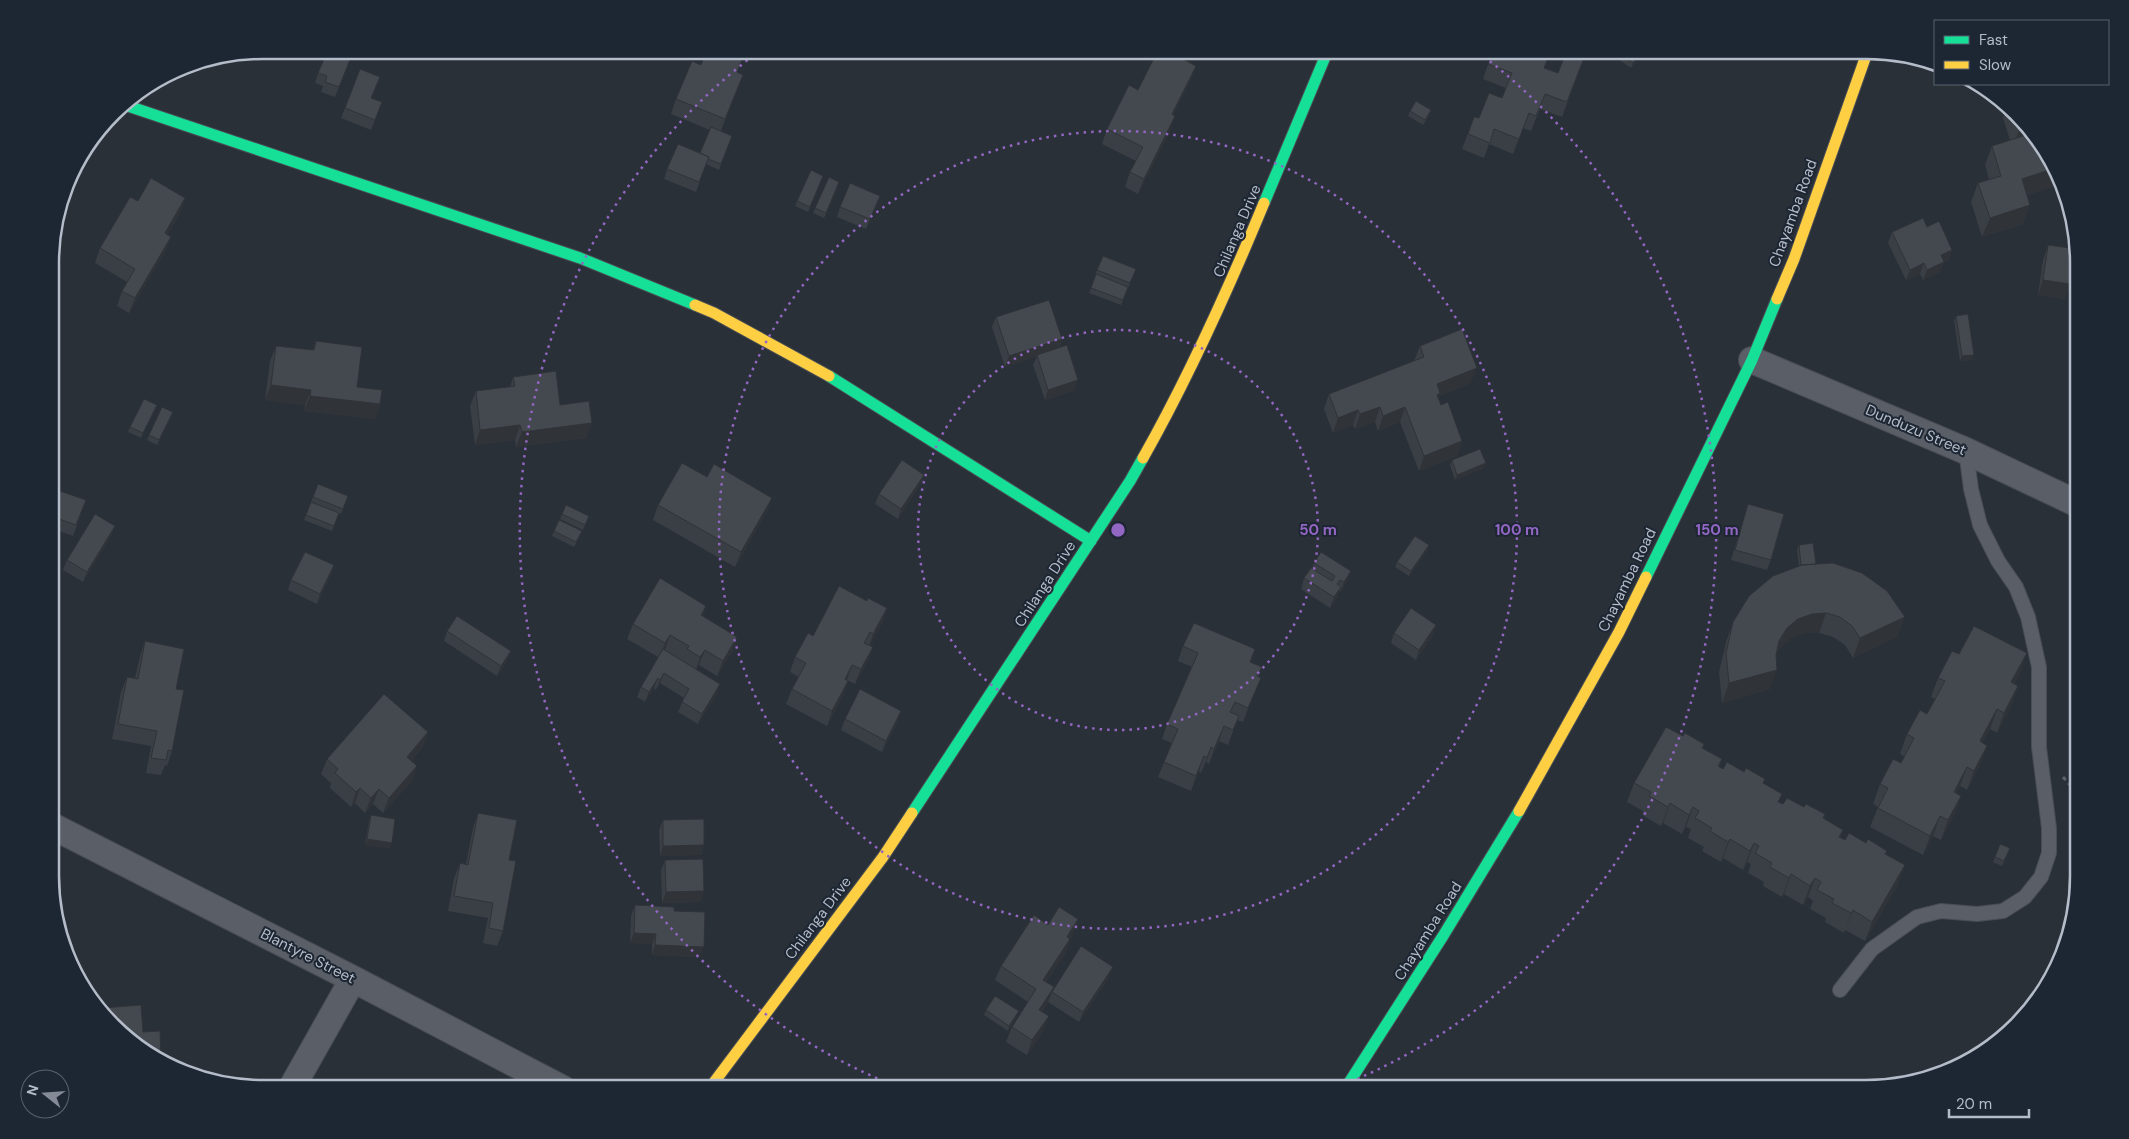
<svg xmlns="http://www.w3.org/2000/svg" width="2129" height="1139" font-family="'DM Sans',sans-serif">
  <style>
    .lines { fill: none; stroke-linecap: round; stroke-linejoin: round }
    .lane-casing { stroke: #484c53; stroke-width: 16 }
    .street-casing { stroke: #484c53; stroke-width: 28 }
    .fast-casing { stroke: #484c53; stroke-width: 13 }
    .slow-casing { stroke: #484c53; stroke-width: 13 }
    .path { stroke: #5d636a; stroke-width: 3; stroke-dasharray: 4 4; stroke-linecap: butt }
    .lane { stroke: #5a5e66; stroke-width: 14 }
    .street { stroke: #5a5e66; stroke-width: 26 }
    .fast { stroke: #16e098; stroke-width: 11 }
    .slow { stroke: #ffcf43; stroke-width: 11 }
    .wall { fill: #3a3f45 }
    .shaded-wall { fill: #303338 }
    .building { fill: #444950; stroke: #303338 }
    .ring { fill: none; stroke: #9266c3; stroke-width: 2.5; stroke-dasharray: 2.5 5 }
    .labels { text-anchor: middle; stroke-width: 4; stroke-linejoin: round; paint-order: stroke }
    .street-label { font-size: 15px; fill: #b4bcc9; stroke: #1d2633 }
    .rim { fill: none; stroke: #b4bcc9; stroke-width: 2.5 }
    .centre { fill: #9266c3; stroke: #1d2633; stroke-width: 2.5 }
    .ring-label { font-size: 15px; text-anchor: middle; font-weight: bold; fill: #9266c3; stroke: #1d2633; stroke-width: 4; stroke-linejoin: round; paint-order: stroke }
  </style>
  <rect width="100%" height="100%" fill="#2a3038"/>
  <g class="lines">
    <g class="lane-casing">
      <path id="lane" d="M1840,990L1872,949L1917,917L1941,911L1977,914L2003,911L2025,897L2041,877L2049,853V828L2039,747V667L2028,617L2016,587L1998,561L1980,525L1971,489L1966,451"/>
    </g>
    <g class="street-casing">
      <path id="street" d="M1752,360L1966,451L2078,504
        M52,826L353,979L563,1089
        M291,1089L353,979"/>
    </g>
    <g class="fast-casing">
      <path id="fast" d="M122,104L580,258L695,305
        M1264,203L1328,50
        M829,376L1091,541
        M1646,577L1752,360L1777,299
        M912,813L1130,481L1143,458
        M1345,1089L1443,936L1519,811"/>
    </g>
    <g class="slow-casing">
      <path id="slow" d="M1777,299L1794,259L1868,50
        M695,305L714,313L829,376
        M1143,458C1190,375 1228,290 1264,203
        M1519,811L1619,632L1646,577
        M709,1089L883,857L912,813"/>
    </g>
    <path class="path" d="M2063,777L2071,786L2079,803"/>
    <use href="#lane" class="lane"/>
    <use href="#street" class="street"/>
    <use href="#fast" class="fast"/>
    <use href="#slow" class="slow"/>
  </g>
  <path class="wall" d="M1493,50L1558,73L1587,50L1562,117L1540,109L1531,131L1523,128L1513,154L1489,144L1484,158L1462,149L1474,117L1479,118L1502,98L1506,88L1483,79Z
    M1643,52L1631,68L1616,58L1618,53Z
    M350,60L335,97L321,92L323,86L315,83L318,73Z
    M701,65L738,73L743,75L721,131L732,136L719,170L706,164L696,192L664,179L667,169L700,153L710,130L671,114L676,99Z
    M1196,66L1190,81L1173,115L1170,131L1138,194L1125,187L1130,172L1136,161L1102,144L1107,129L1138,90Z
    M360,69L378,112L371,130L341,118Z
    M2008,105L2043,144L2058,185L2027,195L2023,224L1982,237L1971,202L1978,183L1989,179L1985,165L1992,146L2010,140L2003,118Z
    M1431,110L1429,115L1423,125L1408,116L1410,111Z
    M823,176L808,212L795,206L797,201Z
    M838,187L824,218L813,213L815,208Z
    M880,196L866,229L837,217L840,207Z
    M185,198L180,213L167,235L171,237L165,252L129,313L117,306L122,291L127,282L95,263L100,248L138,201Z
    M1927,227L1952,250L1949,260L1944,262L1940,272L1923,280L1920,274L1906,280L1888,243L1892,232Z
    M2048,245L2077,249V281L2071,280L2065,299L2038,295L2043,260Z
    M1103,256L1136,269L1121,305L1089,293L1096,275H1095Z
    M1956,316L1972,360L1960,361L1954,321Z
    M996,317L1062,339L1059,348L1075,390L1045,400L1033,365L1037,356L1005,367L992,327Z
    M316,341L357,387L380,404L375,419L304,411L305,405L265,400L270,361L276,346L313,350Z
    M1420,346L1471,383L1439,396L1438,398L1441,405L1462,441L1457,456L1419,471L1400,422L1378,431L1375,422L1355,429L1353,425L1333,433L1324,409L1329,394L1414,361Z
    M513,377L560,405L592,423L586,438L516,447L515,440L475,445L470,406L476,391L510,387Z
    M155,410L141,438L128,432L130,427Z
    M173,412L157,445L147,440L149,435Z
    M1452,460L1484,468L1455,480L1450,465Z
    M924,475L920,485L898,519L875,504L879,494Z
    M318,484L348,496L341,514L339,513L332,531L304,520Z
    M51,488L86,500L73,536L51,528Z
    M772,498L766,513L735,567L653,520L658,505Z
    M1748,504L1771,560L1767,570L1731,560Z
    M562,514L589,516L583,530L560,519Z
    M115,526L111,536L83,582L63,570L67,560Z
    M554,531L580,536L574,547L552,536Z
    M1429,545L1427,551L1409,576L1395,567L1397,562Z
    M1799,545L1816,564L1898,636L1853,658L1845,645L1833,637L1819,633H1805L1791,638L1780,648L1776,653L1770,689L1722,703L1719,672L1726,642L1733,622L1799,566L1797,550Z
    M1314,563L1351,571L1347,581L1340,592L1339,591L1337,597L1330,608L1301,589L1304,578L1312,568Z
    M334,565L330,576L317,604L288,590L291,580Z
    M867,601L887,608L882,623L870,645L873,647L867,662L855,684L847,680L843,696L827,726L786,704L792,689L799,677L790,672L795,657L813,636Z
    M706,606L702,616L737,637L732,652L717,676L699,665L696,670L717,694L698,724L678,712L684,698L660,683L656,690L654,688L645,702L637,697L641,687L658,657L627,639L633,624Z
    M447,631L507,661L497,676L444,641Z
    M1394,633L1433,635L1416,660L1391,643Z
    M145,641L176,689L172,751L167,766L165,765L161,775L146,773L151,746L112,739L121,692L127,677L135,678L140,656Z
    M1183,646L1255,649L1251,662L1262,667L1258,677L1255,693L1243,722L1237,720L1228,745L1219,741L1209,764L1206,762L1201,773L1199,771L1191,791L1158,777L1172,743L1162,739L1167,724L1192,667L1178,661Z
    M1959,654L2020,673L2014,684L2018,686L2011,706L1997,733L1990,729L1982,743L1987,746L1980,765L1967,790L1960,786L1956,793L1961,796L1954,815L1941,840L1933,836L1923,855L1870,827L1878,807L1873,804L1880,784L1901,763L1905,757L1900,754L1907,734L1927,714L1935,699L1931,697L1938,678Z
    M845,719L898,721L882,752L841,730Z
    M428,732L423,747L411,761L412,781L383,813L373,804L365,813L355,803L351,807L330,788L331,783L321,774L327,759Z
    M1683,736L1704,744L1703,748L1722,759L1719,767L1723,769L1763,783L1779,802L1783,804L1804,807L1825,814L1824,819L1843,830L1840,837L1845,840L1886,854L1898,885L1865,941L1845,930L1844,933L1825,922L1826,918L1810,909L1813,901L1808,897L1803,905L1784,894L1782,897L1763,886L1764,882L1748,873L1751,864L1747,862L1743,870L1723,858L1721,862L1702,851L1704,847L1688,838L1691,829L1686,827L1682,834L1663,823L1661,826L1642,815L1643,811L1627,802L1634,783Z
    M478,813L509,860L503,931L497,946L483,943L488,918L448,911L454,878L460,863L466,864L473,828Z
    M371,815L390,848L365,845L369,821Z
    M663,820L704,845L701,855L660,856L659,830Z
    M2010,848L2002,866L1993,862L1995,857Z
    M665,860L704,891L700,902L662,903L661,870Z
    M635,905L700,957L652,955V944L630,943L631,916Z
    M1048,925L1073,934L1070,939L1065,954L1046,982L1054,987L1052,992L1109,977L1079,1022L1048,1002L1042,1012L1049,1016L1043,1031L1027,1055L1006,1042L1012,1027L1028,1002L995,980L1001,966Z
    M986,1010L1017,1016L1008,1031L984,1015Z"/>
  <path class="shaded-wall" d="M1642,50H1644L1643,52L1631,68L1633,63Z
    M1196,66L1190,81L1166,129L1172,114Z
    M743,75L738,90L720,134L725,119Z
    M1175,116L1170,131L1138,194L1144,179Z
    M2027,126L2020,145L2012,148L2020,129Z
    M2052,169L2058,185L2015,199L2022,179Z
    M185,198L180,213L159,248L165,233Z
    M2030,205L2023,224L1982,237L1990,218Z
    M171,237L165,252L129,313L135,298Z
    M1952,250L1949,260L1944,262L1940,272L1923,280L1927,270L1941,255Z
    M1924,263L1920,274L1906,280L1910,270Z
    M2073,264L2077,265V281L2068,279Z
    M2043,280L2070,284L2065,299L2038,295Z
    M1062,339L1058,349L1005,367L1009,356Z
    M1974,355L1972,360L1960,361L1962,356Z
    M1477,368L1471,383L1439,396L1435,408L1437,384Z
    M1078,380L1075,390L1045,400L1048,390Z
    M271,385L311,390L305,405L265,400Z
    M310,396L380,404L375,419L304,411Z
    M157,405L155,410L141,438L143,433Z
    M1380,407L1375,422L1355,429L1360,414Z
    M1405,407L1400,422L1378,431L1383,416Z
    M1358,410L1353,425L1333,433L1338,418Z
    M592,423L586,438L516,447L522,432Z
    M520,425L515,440L475,445L480,430Z
    M1462,441L1457,456L1419,471L1424,456Z
    M1486,463L1484,468L1455,480L1457,475Z
    M924,475L920,485L898,519L901,509Z
    M772,498L766,513L735,567L741,552Z
    M115,526L111,536L83,582L87,572Z
    M1429,545L1427,551L1409,576L1411,571Z
    M334,565L330,576L317,604L320,594Z
    M1351,571L1347,581L1340,592L1344,582Z
    M1341,587L1337,597L1330,608L1334,597Z
    M887,608L882,623L868,649L873,634Z
    M1826,613L1819,633H1805L1791,638L1780,648L1772,660L1779,641L1787,628L1798,619L1812,614Z
    M1905,617L1898,636L1853,658L1860,638Z
    M1436,625L1433,635L1416,660L1419,650Z
    M670,635L665,650L660,658L665,643Z
    M737,637L732,652L717,676L723,661Z
    M873,647L867,662L855,684L861,669Z
    M705,650L699,665L695,672L700,657Z
    M511,651L507,661L497,676L501,666Z
    M2027,653L2020,673L2004,702L2011,682Z
    M852,665L847,680L845,679Z
    M1777,670L1770,689L1722,703L1729,683Z
    M664,673L660,683L656,690L660,680Z
    M658,678L654,688L645,702L649,692Z
    M1261,678L1255,693L1243,722L1248,708Z
    M848,681L843,696L827,726L832,711Z
    M720,684L717,694L698,724L702,714Z
    M2018,686L2011,706L1997,733L2004,713Z
    M1997,709L1990,729L1973,761L1980,741Z
    M901,711L898,721L882,752L886,741Z
    M1224,726L1219,741L1209,764L1214,749Z
    M428,732L423,747L402,772L407,757Z
    M1987,746L1980,765L1967,790L1974,771Z
    M1211,747L1206,762L1201,773L1207,758Z
    M1204,756L1199,771L1191,791L1196,776Z
    M417,766L412,781L383,813L389,798Z
    M1967,767L1960,786L1946,811L1954,792Z
    M360,788L355,803L351,807L356,792Z
    M379,789L373,804L365,813L371,798Z
    M1961,796L1954,815L1941,840L1948,820Z
    M1670,803L1663,823L1661,826L1668,807Z
    M1693,807L1686,827L1682,834L1689,815Z
    M1940,816L1933,836L1923,855L1930,836Z
    M367,839L392,843L390,848L365,845Z
    M1730,839L1723,858L1721,862L1728,842Z
    M1754,843L1747,862L1743,870L1750,851Z
    M704,845L701,855L660,856L663,846Z
    M1905,865L1898,885L1865,941L1872,922Z
    M1791,874L1784,894L1782,897L1789,878Z
    M1815,878L1808,897L1803,905L1810,886Z
    M704,891L700,902L662,903L666,892Z
    M1853,910L1845,930L1844,933L1851,913Z
    M1078,919L1073,934L1061,952L1067,937Z
    M634,933L656,934L652,944L630,943Z
    M1070,939L1065,954L1038,995L1043,980Z
    M655,945L704,947L700,957L652,955Z
    M1113,967L1109,977L1079,1022L1083,1012Z
    M1054,987L1048,1002L1033,1025L1039,1010Z
    M1019,1011L1017,1016L1008,1031L1009,1026Z
    M1049,1016L1043,1031L1027,1055L1032,1040Z"/>
  <path class="building" d="M328,50H354L339,87L325,82L327,76L318,73Z
    M707,50H746L737,72L743,75L725,119L676,99L692,61L701,65Z
    M1158,50H1166L1196,66L1172,114L1175,116L1144,179L1130,172L1143,147L1107,129L1129,85L1138,90Z
    M1493,50H1551L1544,68L1558,73L1567,50H1587L1567,102L1545,94L1536,116L1529,113L1519,139L1494,129L1490,143L1468,134L1474,117L1479,118L1489,93L1502,98L1512,73L1488,64Z
    M1619,50H1642L1633,63L1618,53Z
    M360,69L380,77L371,98L382,102L375,120L345,108Z
    M1416,101L1431,110L1425,120L1410,111Z
    M2015,112L2027,126L2020,129Z
    M711,127L732,136L721,164L708,159L709,157L700,153Z
    M2028,127L2043,144L2052,169L2022,179L2030,205L1990,218L1978,183L2001,176L1992,146L2026,135L2027,137L2031,136Z
    M678,144L709,157L699,182L667,169Z
    M811,170L823,176L810,207L797,201Z
    M829,177L839,182L826,213L815,208Z
    M151,178L185,198L165,233L171,237L135,298L122,291L135,269L100,248L130,197L138,201Z
    M850,183L880,196L870,219L840,207Z
    M1923,218L1927,227L1939,221L1952,250L1941,255L1944,262L1927,270L1924,263L1910,270L1892,232Z
    M2048,245L2077,249V265L2073,264L2070,284L2043,280Z
    M1103,256L1136,269L1130,283L1097,270Z
    M1096,274L1128,287L1123,300L1091,288Z
    M1049,300L1062,339L1009,356L996,317Z
    M1968,314L1974,355L1962,356L1956,316Z
    M1462,329L1477,368L1437,384L1440,393L1437,395L1441,405L1448,402L1462,441L1424,456L1405,407L1383,416L1380,407L1360,414L1358,410L1338,418L1329,394L1424,357L1420,346Z
    M316,341L362,347L357,387L382,390L380,404L310,396L311,390L271,385L276,346L314,350Z
    M1067,345L1078,380L1048,390L1037,355Z
    M556,371L560,405L589,401L592,423L522,432L520,425L480,430L476,391L515,386L513,377Z
    M144,399L157,405L143,433L130,427Z
    M162,407L173,412L159,440L149,435Z
    M1480,449L1486,463L1457,475L1452,460Z
    M902,460L924,475L901,509L879,494Z
    M682,463L707,477L714,464L772,498L741,552L658,505Z
    M318,484L348,496L343,509L313,497Z
    M51,488L86,500L76,525L51,516Z
    M311,502L339,513L334,526L306,515Z
    M1748,504L1784,514L1771,560L1735,550Z
    M566,505L589,516L585,525L562,514Z
    M95,514L115,526L87,572L67,560Z
    M559,520L582,531L576,542L554,531Z
    M1415,536L1429,545L1411,571L1397,562Z
    M1813,543L1816,564L1801,565L1799,545Z
    M305,552L334,565L320,594L291,580Z
    M1321,552L1351,571L1344,582L1340,580L1337,584L1341,587L1334,597L1304,578L1311,568L1332,581L1335,576L1314,563Z
    M1833,563L1862,573L1887,591L1905,617L1860,638L1852,626L1840,617L1826,613L1812,614L1798,619L1787,628L1779,641L1776,655L1777,670L1729,683L1726,653L1733,622L1749,596L1773,576L1802,565Z
    M660,578L706,606L701,615L737,637L723,661L705,650L700,657L687,649L689,646L670,635L665,643L633,624Z
    M839,586L867,601L868,598L887,608L873,634L870,632L864,643L873,647L861,669L852,665L845,679L848,681L832,711L792,689L806,663L795,657L808,633L813,636Z
    M1411,608L1436,625L1419,650L1394,633Z
    M457,616L511,651L501,666L447,631Z
    M1194,623L1255,649L1250,662L1262,667L1257,676L1261,678L1248,708L1235,702L1230,712L1239,716L1233,730L1224,726L1214,749L1211,747L1207,758L1204,756L1196,776L1164,762L1178,729L1167,724L1198,653L1183,646Z
    M1974,626L2027,653L2011,682L2018,686L2004,713L1997,709L1980,741L1987,746L1974,771L1967,767L1954,792L1961,796L1948,820L1940,816L1930,836L1878,808L1888,788L1880,784L1893,759L1901,763L1914,738L1907,734L1920,710L1927,714L1945,681L1938,678L1952,651L1959,654Z
    M145,641L184,649L176,689L184,690L172,751L168,750L166,760L151,758L157,731L118,724L127,677L138,679Z
    M663,649L720,684L702,714L682,702L689,689L664,673L660,680L658,678L649,692L641,687Z
    M860,689L901,711L886,741L845,719Z
    M384,694L428,732L407,757L417,766L389,798L379,789L371,798L360,788L356,792L335,773L338,769L327,759Z
    M1666,727L1683,736L1685,733L1704,744L1702,748L1722,759L1718,766L1723,769L1727,762L1744,772L1746,768L1765,779L1763,783L1782,794L1778,802L1783,804L1787,798L1804,807L1806,804L1825,814L1823,818L1843,830L1839,837L1845,840L1849,833L1866,843L1868,839L1887,851L1885,854L1905,865L1872,922L1853,910L1851,913L1832,903L1834,899L1817,890L1821,882L1815,878L1810,886L1791,874L1789,878L1770,867L1772,863L1755,853L1759,846L1754,843L1750,851L1730,839L1728,842L1710,831L1712,828L1695,818L1699,811L1693,807L1689,815L1670,803L1668,807L1649,796L1651,792L1634,783Z
    M478,813L517,820L509,860L516,861L503,931L489,928L493,903L454,896L460,863L468,865Z
    M371,815L395,819L392,843L367,839Z
    M704,819V845L663,846V820Z
    M2000,844L2010,848L2004,861L1995,857Z
    M703,859L704,891L666,892L665,860Z
    M635,905L674,907V911L705,912L704,947L655,945L656,934L634,933Z
    M1059,907L1078,919L1067,937L1070,939L1043,980L1054,987L1039,1010L1049,1016L1032,1040L1012,1027L1036,989L1001,966L1034,915L1048,925Z
    M1081,946L1113,967L1083,1012L1052,992Z
    M995,996L1019,1011L1009,1026L986,1010Z
    M141,1005L143,1032L160,1031L161,1061L102,1012V1008Z
    M941,1084L955,1089H940Z"/>
  <g class="ring">
    <circle cx="1118" cy="530" r="200"/>
    <circle cx="1118" cy="530" r="399"/>
    <path d="M898 1087A599 599 0 0 1 758 52M1478 52A599 599 0 0 1 1338 1087"/>
  </g>
  <g class="labels">
    <g class="street-label">
      <text transform="translate(1793 213) rotate(-70)" y="5">Chayamba Road</text>
      <text transform="translate(1237 231) rotate(-67)" y="5">Chilanga Drive</text>
      <text transform="translate(1916 430) rotate(23)" y="5">Dunduzu Street</text>
      <text transform="translate(1627 580) rotate(-64)" y="5">Chayamba Road</text>
      <text transform="translate(1045 584) rotate(-57)" y="5">Chilanga Drive</text>
      <text transform="translate(818 918) rotate(-53)" y="5">Chilanga Drive</text>
      <text transform="translate(1428 931) rotate(-58)" y="5">Chayamba Road</text>
      <text transform="translate(308 956) rotate(27)" y="5">Blantyre Street</text>
    </g>
  </g>
  <path d="M0 0H2129V1139H0ZM263 59H1866A204 204 0 0 1 2070 263V876A204 204 0 0 1 1866 1080H263A204 204 0 0 1 59 876V263A204 204 0 0 1 263 59Z" fill="#1d2633" fill-rule="evenodd"/>
  <path class="rim" d="M263 59H1866A204 204 0 0 1 2070 263V876A204 204 0 0 1 1866 1080H263A204 204 0 0 1 59 876V263A204 204 0 0 1 263 59Z"/>
  <circle cx="1118" cy="530" r="8" class="centre"/>
  <g class="ring-label">
    <text x="1318" y="535">50 m</text>
    <text x="1517" y="535">100 m</text>
    <text x="1717" y="535">150 m</text>
  </g>
  <rect x="1934" y="20" width="175" height="65" fill="#1d2633" stroke="#59626f"/>
  <rect x="1944" y="36" width="25" height="8" fill="#16e098" stroke="#59626f"/>
  <text x="1979" y="45" font-size="15" fill="#b4bcc9">Fast</text>
  <rect x="1944" y="61" width="25" height="8" fill="#ffcf43" stroke="#59626f"/>
  <text x="1979" y="70" font-size="15" fill="#b4bcc9">Slow</text>
  <g transform="translate(45 1094) rotate(287)"><circle r="24" fill="#1d2633" stroke="#59626f"/>
  <path d="M0-4L9 19L0 12L-9 19Z" fill="#848b96"/>
  <text y="-8" font-size="14" font-weight="bold" text-anchor="middle" fill="#b4bcc9">N</text>
  </g>
  <path d="M1949 1109v8h80v-8" fill="none" stroke="#b4bcc9" stroke-width="2.5"/>
  <text x="1956" y="1109" font-size="15" fill="#b4bcc9" stroke="#1d2633" stroke-width="4" paint-order="stroke">20 m</text>
</svg>
